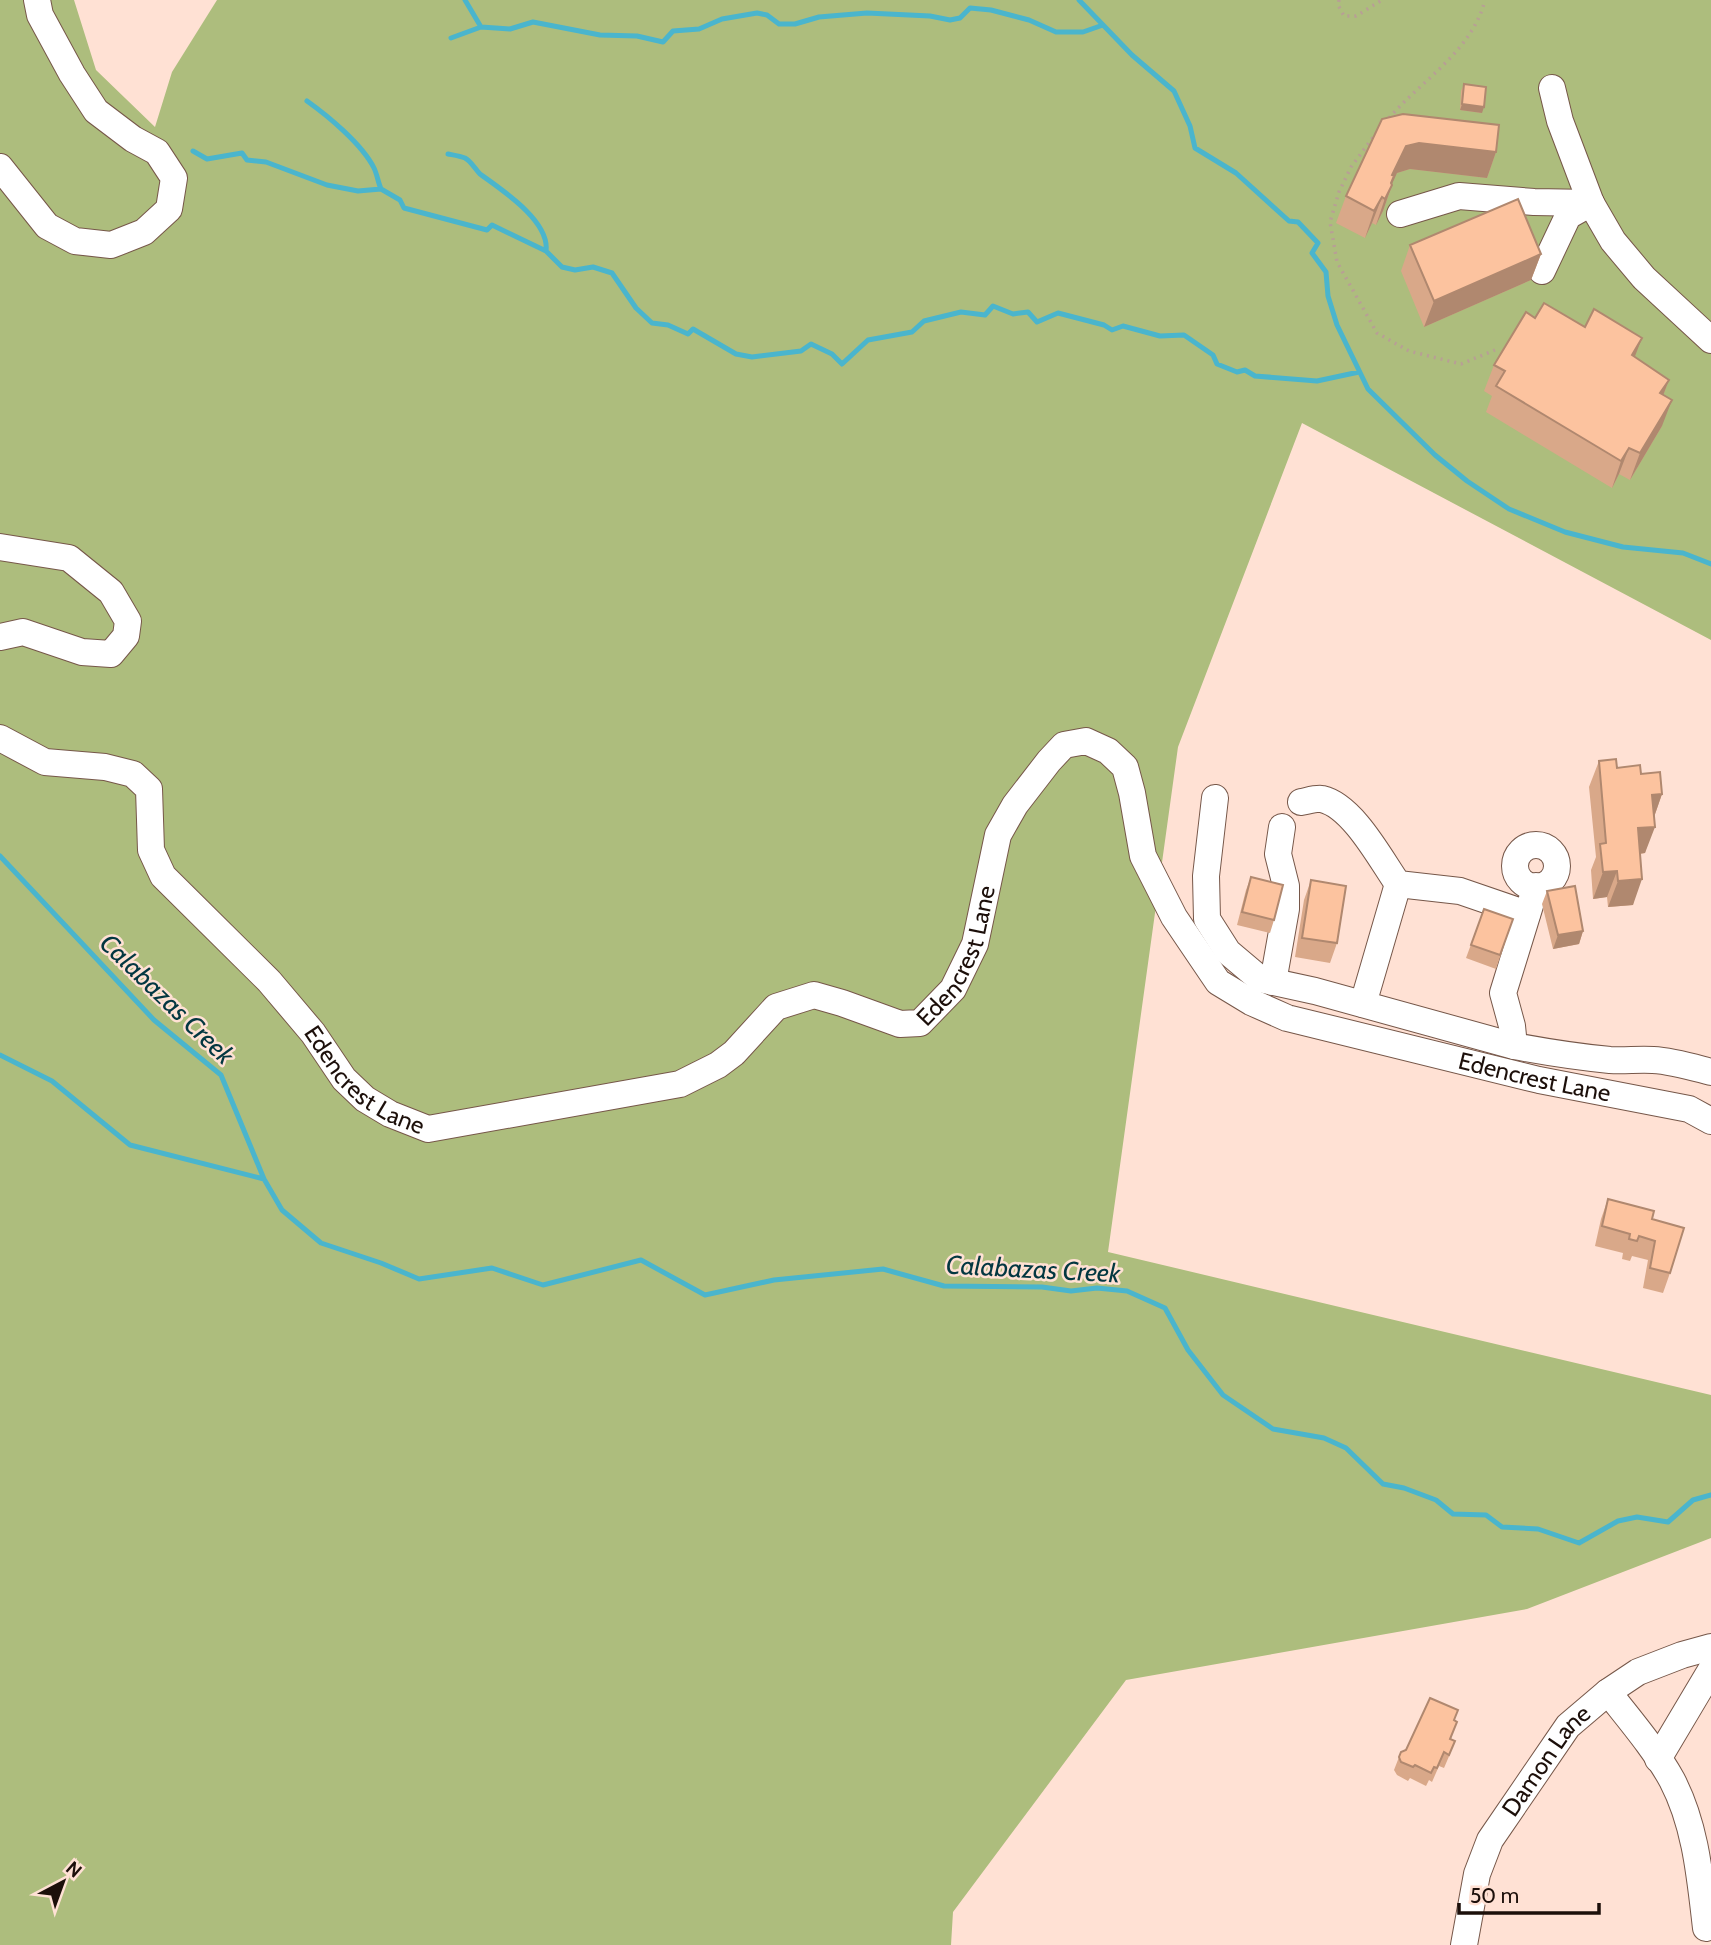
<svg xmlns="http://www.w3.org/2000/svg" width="1711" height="1945" font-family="Cabin,sans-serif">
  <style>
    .green { fill: #adbd7d }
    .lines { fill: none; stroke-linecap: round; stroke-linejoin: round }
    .stream { stroke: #4ab5cd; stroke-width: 5 }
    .minor-casing { stroke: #765749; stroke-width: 28 }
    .path { stroke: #b89f95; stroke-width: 3.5; stroke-dasharray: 2 5; stroke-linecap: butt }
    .minor { stroke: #fff; stroke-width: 26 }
    .wall { fill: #d9a889 }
    .shaded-wall { fill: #b0886f }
    .building { fill: #fcc39f; stroke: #b0886f; stroke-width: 2 }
    .labels { text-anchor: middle; stroke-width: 5; stroke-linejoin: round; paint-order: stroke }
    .street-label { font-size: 24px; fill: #1c0f0a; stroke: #ffe1d4 }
    .water-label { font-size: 26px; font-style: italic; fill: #033741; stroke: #ffe1d4 }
  </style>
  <rect width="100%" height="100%" fill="#ffe1d4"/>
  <path class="green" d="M0,0H74L96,70L155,127L172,72L217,0H1711V640L1302,423L1178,747L1108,1252L1711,1395V1538L1527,1609L1126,1680L953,1912L951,1945H0Z"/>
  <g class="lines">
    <path class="stream" d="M465,0L481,27L510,29L533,22L600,35L637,36L663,42L673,31L699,29L722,19L757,13L767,15L779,24H795L819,17L867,13L930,16L950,20L960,18L970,8L991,10L1029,20L1056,32H1083L1103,25
      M1079,0L1132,55L1174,91L1190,126L1195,148L1236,173L1289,221L1298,222L1318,243L1312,253L1326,272L1328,296L1337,325L1368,389L1435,455L1467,481L1509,509L1565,532L1623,547L1683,553L1711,564
      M451,38L481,27
      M307,101C328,116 362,144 374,168C377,174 378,182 381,189
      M193,151L207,159L242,153L247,160L266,162L327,185L358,191L381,189L400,200L404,208L487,230L492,225L546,251L562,267L575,270L593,267L612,273L636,308L652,323L668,325L688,334L693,329L736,354L752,357L801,351L811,344L832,354L842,364L868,340L912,332L924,321L961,312L985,315L993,306L1013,314L1028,312L1037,322L1058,313L1104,325L1112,330L1123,326L1160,336L1184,335L1213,355L1217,364L1237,372L1245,370L1255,376L1317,381L1359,372
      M448,154C453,155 460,156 465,158C471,161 475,169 480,174C502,190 550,221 546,251
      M0,856L154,1020L221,1075L264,1179L282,1210L321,1243L381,1263L419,1279L492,1268L543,1285L641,1260L705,1295L774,1280L883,1269L944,1286L1042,1287L1071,1291L1097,1288L1127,1291L1165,1308L1188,1350L1223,1395L1273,1429L1324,1438L1346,1448L1383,1484L1404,1488L1436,1500L1453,1514L1486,1515L1502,1527L1538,1529L1579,1543L1618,1521L1637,1517L1668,1522L1693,1500L1711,1495
      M0,1055L52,1081L130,1145L264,1179"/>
    <g class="minor-casing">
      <g id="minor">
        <path d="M1552,88L1560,121L1591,203L1613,241L1644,278L1711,340"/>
        <path d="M0,167L47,226L75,241L111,245L144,232L169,209L174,178L157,152L133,139L96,111L72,74L40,15L37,0"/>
        <path d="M1400,214L1459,196L1534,202L1591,203"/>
        <path d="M1542,271L1568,216L1591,203"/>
        <path d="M0,547L69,558L111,592L128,621L126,636L111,654L82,652L23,632L0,637"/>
        <path id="s1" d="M0,738L45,762L105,767L133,774L149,789L151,850L163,876L269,981L313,1033L344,1079L365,1099L390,1114L428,1129L680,1084L718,1065L734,1053L776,1007L814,995L842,1003L900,1024L920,1023L953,989L975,944L998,835L1015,805L1049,761L1064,745L1086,741L1108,751L1125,767L1132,793L1143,856L1174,917L1218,982L1251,1002L1287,1018L1539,1080L1689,1109L1711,1121"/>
        <path d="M1215,798L1206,876L1207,919L1228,952L1260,979L1315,991L1514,1046"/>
        <path d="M1301,802C1307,801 1316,798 1322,799C1353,806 1381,860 1398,884L1460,891L1527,914"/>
        <circle cx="1536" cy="866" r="21"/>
        <path d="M1536,886L1503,993L1512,1026L1514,1046C1546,1052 1578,1057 1610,1060C1624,1061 1639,1059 1653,1060C1673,1061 1692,1067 1711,1072"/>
        <path d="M1273,982L1286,909V886L1278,854L1282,827"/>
        <path d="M1363,1004L1398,884"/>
        <path d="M1608,1692C1630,1720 1655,1749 1672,1780C1696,1826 1700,1877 1706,1928"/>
        <path d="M1658,1759L1711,1670"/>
        <path id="s2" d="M1464,1945L1477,1874L1490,1840L1568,1726L1608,1692L1638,1672L1682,1655L1711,1647"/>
      </g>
    </g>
    <path class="path" d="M1339,0L1338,5L1344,16H1356L1382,0
      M1389,118C1422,80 1472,51 1485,0
      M1377,132L1351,167L1339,192L1330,222L1337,262L1377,333L1409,351L1461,364L1495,350"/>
    <use href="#minor" class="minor"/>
  </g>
  <path class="wall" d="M1464,84L1482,113L1460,110L1461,91Z
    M1382,119L1496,152L1487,178L1410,169L1397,173L1391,183L1392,185L1383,211L1376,225L1372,223L1365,238L1336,223L1346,196Z
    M1410,245L1541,254L1531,280L1424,327L1401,271Z
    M1535,318L1635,357L1669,380L1663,395L1662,426L1630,480L1619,474L1612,488L1486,412L1492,396L1484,391L1494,365Z
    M1599,761L1617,768L1641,774L1662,794L1654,817L1645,853L1640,854L1633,905L1608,907L1607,897L1593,899L1591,870L1596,857L1589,787Z
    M1251,877L1274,920L1270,933L1237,925L1246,890Z
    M1311,880L1337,943L1330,963L1295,957L1304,900Z
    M1547,891L1583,931L1579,944L1553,949L1542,904Z
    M1484,909L1513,919L1496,969L1466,958Z
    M1608,1199L1652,1219L1670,1273L1663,1293L1643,1288L1648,1260L1632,1256L1630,1261L1622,1259L1623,1253L1595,1246L1601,1219Z
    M1454,1720L1451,1739L1450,1754L1444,1768L1439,1766L1432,1782L1429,1780L1426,1786L1410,1778L1408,1781L1397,1775L1394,1770L1401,1752Z"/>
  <path class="shaded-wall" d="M1462,104L1484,107L1482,113L1460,110Z
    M1419,143L1496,152L1487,178L1410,169L1397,173L1387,195L1392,185L1383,211L1376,225L1388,189L1382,201L1392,175L1406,146Z
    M1382,197L1372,223L1365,238L1374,211Z
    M1541,254L1531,280L1424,327L1434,301Z
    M1642,338L1632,364V355Z
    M1669,380L1659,406L1660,393Z
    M1672,400L1662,426L1630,480L1640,453Z
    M1629,448L1619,474L1612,488L1621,461Z
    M1662,794L1653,820L1652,795Z
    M1655,827L1645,853L1628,855L1638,828Z
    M1617,871L1607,897L1593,899L1603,872Z
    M1642,879L1633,905L1608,907L1618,881Z
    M1583,931L1579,944L1553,949L1558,935Z"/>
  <path class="building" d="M1464,84L1486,87L1484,107L1462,104Z
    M1403,114L1499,125L1496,152L1419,143L1406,146L1392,175L1394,176L1391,183L1392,185L1385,199L1382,197L1374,211L1346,196L1382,119Z
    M1518,199L1541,254L1434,301L1410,245Z
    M1544,303L1585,327L1594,309L1642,338L1632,355L1669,380L1660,393L1672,400L1640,453L1629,448L1621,461L1496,386L1505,371L1494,365L1526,312L1535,318Z
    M1616,759L1617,768L1640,765L1641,774L1660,772L1662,794L1652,795L1655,827L1638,828L1642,879L1618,881L1617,871L1603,872L1600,844L1606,843L1599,761Z
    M1251,877L1283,885L1274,920L1242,912Z
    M1311,880L1346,886L1337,943L1302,938Z
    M1575,886L1583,931L1558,935L1547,891Z
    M1484,909L1513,919L1500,955L1471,945Z
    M1608,1199L1654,1211L1652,1219L1684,1228L1670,1273L1650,1268L1655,1241L1639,1236L1637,1241L1629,1239L1630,1234L1602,1226Z
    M1430,1698L1458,1710L1454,1720L1457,1722L1450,1739L1455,1741L1449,1755L1444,1752L1437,1768L1434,1767L1431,1773L1415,1765L1413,1767L1401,1762L1399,1757L1401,1752L1406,1750Z"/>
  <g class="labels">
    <g class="street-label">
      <text dy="8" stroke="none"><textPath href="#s1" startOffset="1234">Edencrest Lane</textPath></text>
      <text dy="8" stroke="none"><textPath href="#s1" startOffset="541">Edencrest Lane</textPath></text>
      <text dy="8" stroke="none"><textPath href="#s1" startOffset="2116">Edencrest Lane</textPath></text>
      <text dy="8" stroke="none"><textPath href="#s2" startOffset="206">Damon Lane</textPath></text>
    </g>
    <g class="water-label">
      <text transform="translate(167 999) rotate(44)" y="9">Calabazas Creek</text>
      <text transform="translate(1033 1269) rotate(3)" y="9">Calabazas Creek</text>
    </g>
  </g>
  <g transform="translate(63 1882) rotate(41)" stroke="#ffe1d4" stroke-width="5" paint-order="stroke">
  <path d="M0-5L12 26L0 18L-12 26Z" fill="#1c0f0a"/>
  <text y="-10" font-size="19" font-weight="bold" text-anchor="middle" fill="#1c0f0a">N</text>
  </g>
  <path d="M1459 1903v10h140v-10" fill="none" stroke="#1c0f0a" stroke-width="3.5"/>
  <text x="1470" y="1903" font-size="21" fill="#1c0f0a" stroke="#ffe1d4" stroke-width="5" paint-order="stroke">50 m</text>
</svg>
